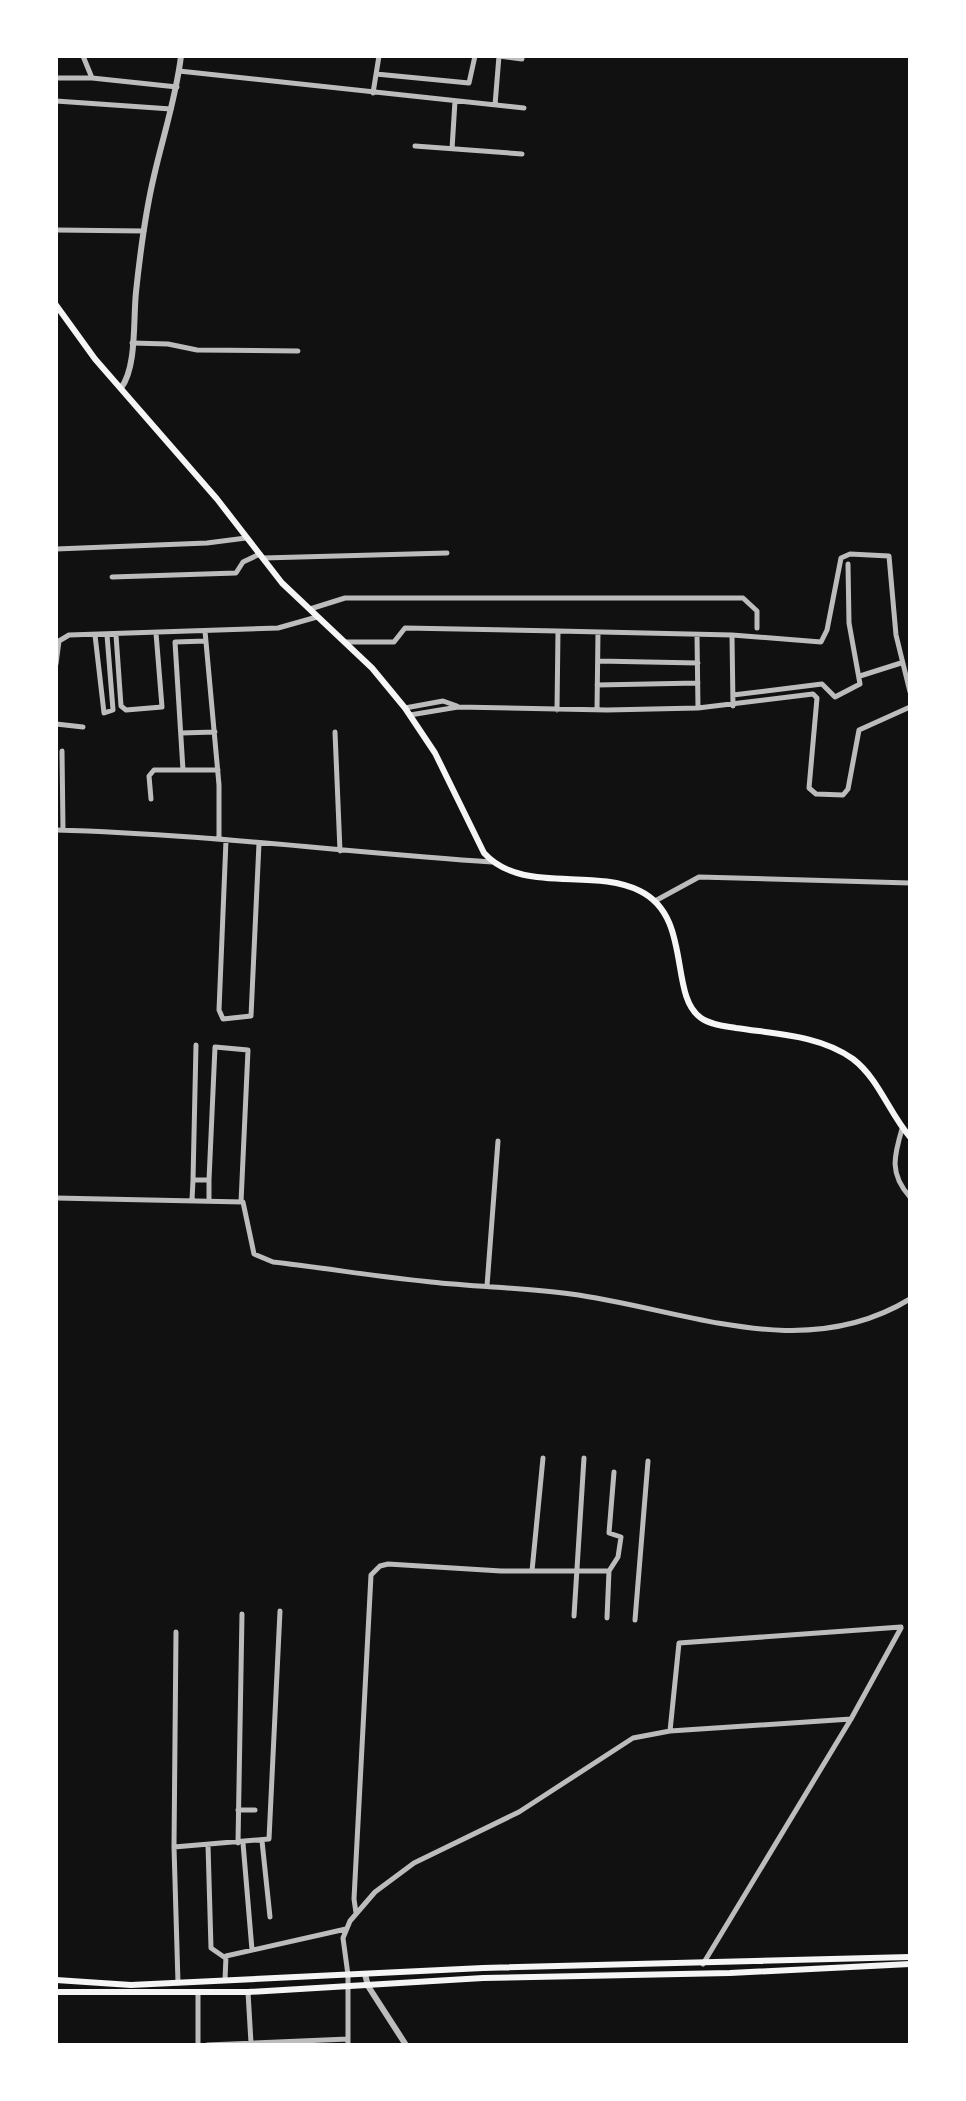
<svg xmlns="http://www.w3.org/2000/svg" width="966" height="2101" font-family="Commissioner,sans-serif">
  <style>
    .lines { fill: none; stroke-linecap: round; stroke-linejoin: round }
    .minor { stroke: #bcbcbc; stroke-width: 5 }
    .tertiary { stroke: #bcbcbc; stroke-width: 6 }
    .secondary { stroke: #f5f5f5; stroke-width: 6 }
  </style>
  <rect width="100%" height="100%" fill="#111"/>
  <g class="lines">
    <path class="minor" d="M83,56L92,78L177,87
      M499,56L522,59
      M179,71L524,108
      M376,74L469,83L475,56
      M56,78H92
      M373,93L379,56
      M56,101L171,109
      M495,105L499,56
      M415,146L522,154
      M452,149L455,101
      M56,230L144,231
      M132,343L168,344L197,350L298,351
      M56,549L207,543L246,538
      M263,558L447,553
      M112,577L236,573L243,562L260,554
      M310,609L345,598H743L757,611V628
      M205,631L219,785V837
      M95,635L104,713L113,710L107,635
      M116,635L121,706L126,710L162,707L156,633
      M697,635L698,708
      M732,635L821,642L827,630L841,558L850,554L889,556L896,635L910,692
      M345,642H394L405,628L558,631
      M598,661L698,663
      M56,664L59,641L69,635L278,628L317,617
      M860,676L901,663
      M597,685L698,683
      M733,695L822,684L835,697L860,684L849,623L848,564
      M405,708L443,701L457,706
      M557,710L558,631L732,635L733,706
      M597,710L598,632
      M410,715L458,707L607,710L698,708L813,694L817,698L809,788L816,794L843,795L848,789L859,730L910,707
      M56,724L83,727
      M335,732L340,851
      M181,733L215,732
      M62,751L63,830
      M183,770L175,642L206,641
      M151,799L149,776L154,770H218
      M56,830C202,834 346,852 492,862
      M226,840L219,1010L223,1019L251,1016L259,843
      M655,901L699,877L910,883
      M196,1045L193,1180H209V1201
      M902,1129C894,1156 889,1174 910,1197
      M209,1180L215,1047L248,1050L241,1202
      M56,1198L243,1202L254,1254L273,1262C326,1268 378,1277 431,1282C478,1287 525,1288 571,1294C684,1309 802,1365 910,1299
      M192,1200L193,1180
      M487,1286L498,1141
      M532,1571L543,1458
      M574,1616L584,1458
      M607,1618L609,1571L618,1557L621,1537L609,1533L614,1472
      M635,1620L648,1461
      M176,1632L174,1847L178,1983
      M851,1719L670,1731L679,1643L901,1627
      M238,1810H255
      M262,1841L270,1917
      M238,1843L242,1614
      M243,1843L252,1950
      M208,1845L211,1948L224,1957
      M174,1847L269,1839L280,1611
      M356,1913L354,1899L371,1575L380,1566L388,1564L501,1571H609
      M703,1964L851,1719L901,1628
      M225,1980L226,1956L346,1929
      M248,1992L251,2043
      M198,2045V1993
      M207,2045L348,2039
      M348,2045V1975L343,1938L350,1921L375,1892L414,1863L519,1812L633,1738L670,1731"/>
    <path class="tertiary" d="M121,388C137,367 133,320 136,292C140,254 145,214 154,176C163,136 176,98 181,56
      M365,1974L368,1986L406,2045"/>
    <path class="secondary" d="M56,305L95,359L217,499L282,583L372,668L405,708L435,753L484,853C522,895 592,867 640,891C693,917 668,995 701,1018C711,1025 725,1026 736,1028C775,1034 820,1035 853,1059C879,1079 889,1113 910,1137
      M56,1980L131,1985L483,1968L910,1957
      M56,1992H248L483,1978L730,1973L910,1964"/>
  </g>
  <rect width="966" height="2101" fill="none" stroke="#ffffff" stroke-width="116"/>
</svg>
